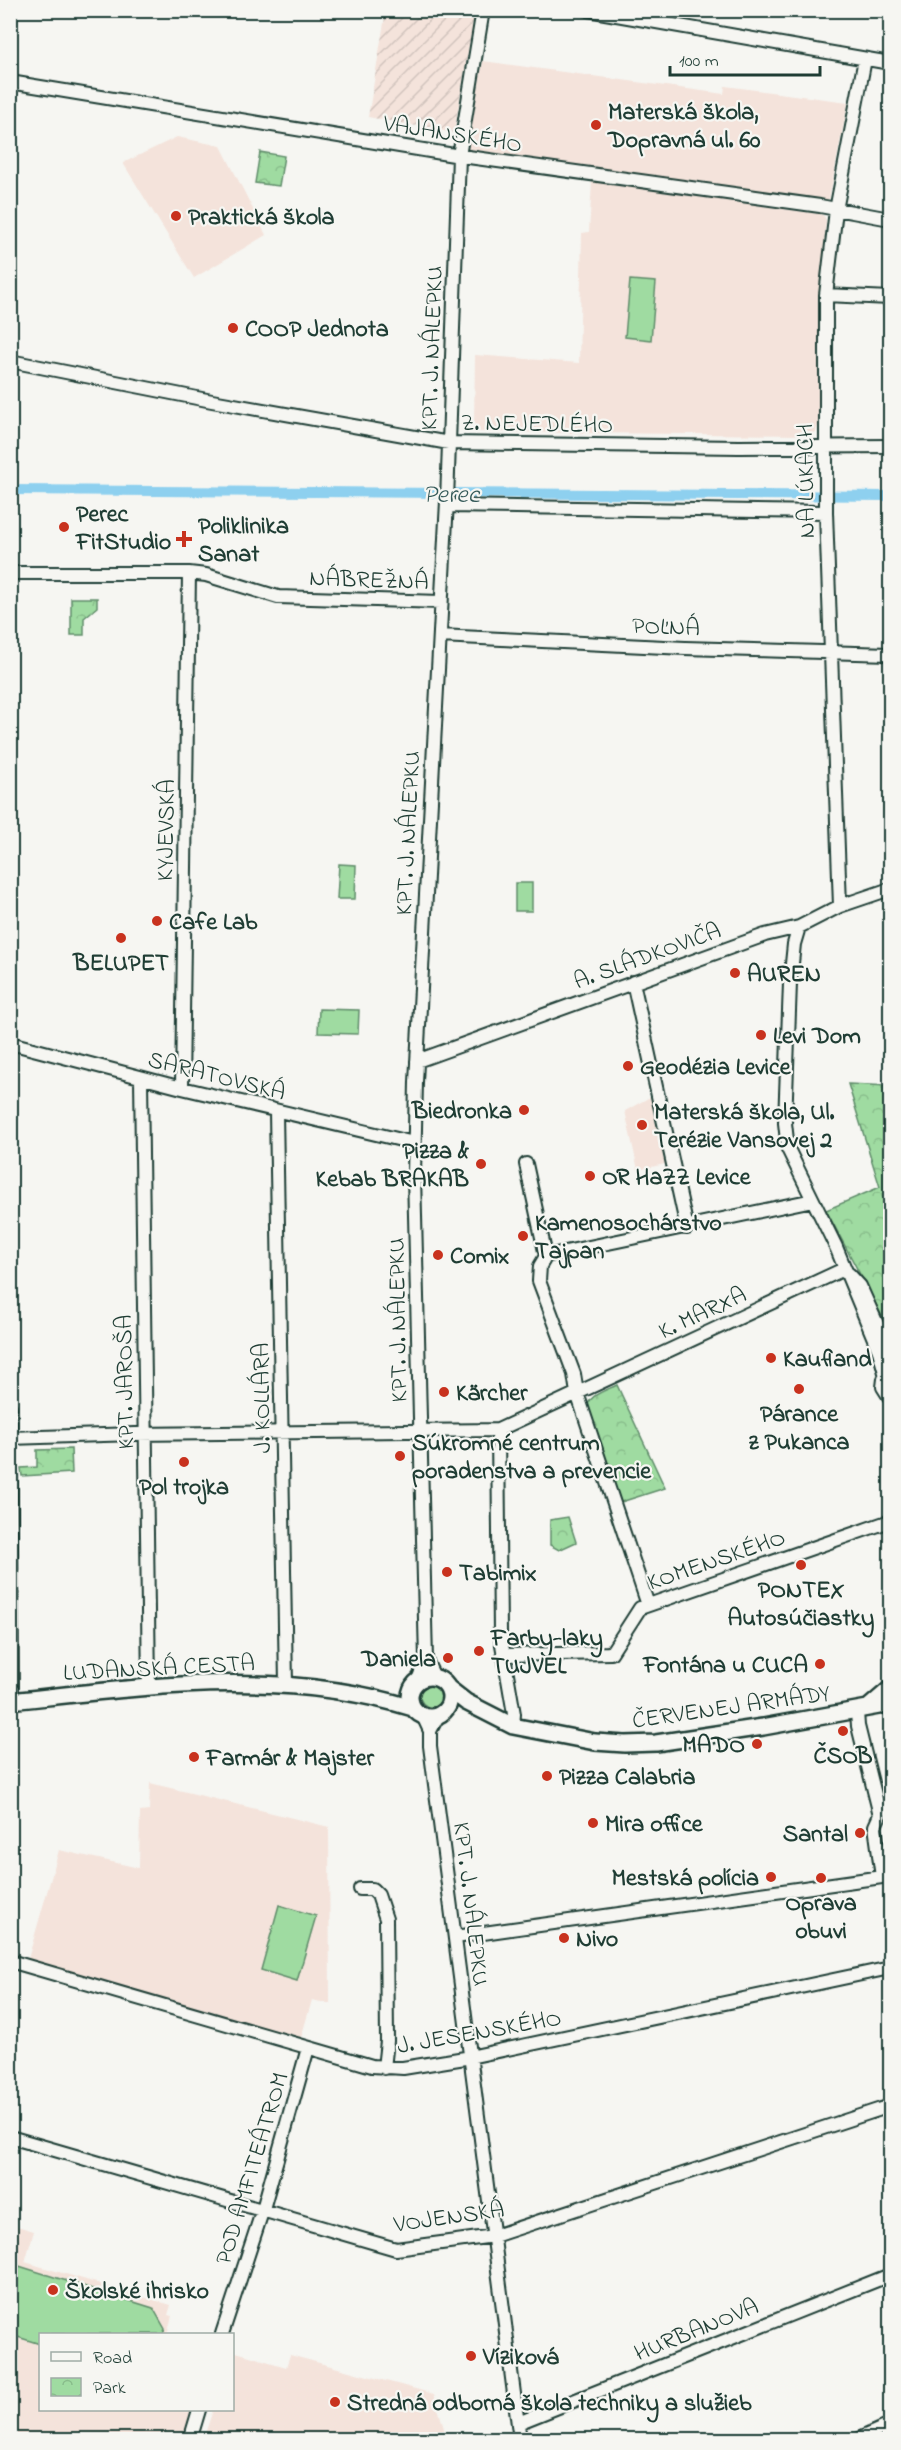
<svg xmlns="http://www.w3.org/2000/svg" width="901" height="2450" font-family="'Indie Flower',sans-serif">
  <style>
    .built { fill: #f4e3db }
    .industrial { fill: url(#industrial-furrows) }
    .green { fill: #9fdba1; stroke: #5f8c6a; stroke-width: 1.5 }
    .park { fill: url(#park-crowns); stroke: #5f8c6a; stroke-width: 1.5 }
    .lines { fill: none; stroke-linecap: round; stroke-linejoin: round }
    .canal { stroke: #8ed0ef; stroke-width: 10 }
    .minor-casing { stroke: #1f3d34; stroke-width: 16 }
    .tertiary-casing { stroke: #1f3d34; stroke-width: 20 }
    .minor { stroke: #f6f6f2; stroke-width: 12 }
    .tertiary { stroke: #f6f6f2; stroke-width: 15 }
    .poi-dot { fill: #c8321e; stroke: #f6f6f2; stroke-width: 2 }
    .labels { text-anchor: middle; stroke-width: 4.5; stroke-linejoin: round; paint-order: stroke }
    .poi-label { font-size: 24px; font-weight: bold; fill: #1f3d34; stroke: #f6f6f2; text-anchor: start }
    .street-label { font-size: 24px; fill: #1f3d34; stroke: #f6f6f2 }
    .water-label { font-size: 26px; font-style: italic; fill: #355a59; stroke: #f6f6f2 }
  </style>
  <defs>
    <pattern id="industrial-furrows" width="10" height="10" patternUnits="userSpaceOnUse" patternTransform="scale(1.5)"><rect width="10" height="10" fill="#f4e3db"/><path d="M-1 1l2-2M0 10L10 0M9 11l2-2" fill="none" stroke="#d1c4bd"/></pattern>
    <pattern id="park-crowns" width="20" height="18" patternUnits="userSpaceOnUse" patternTransform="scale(1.5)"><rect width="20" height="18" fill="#9fdba1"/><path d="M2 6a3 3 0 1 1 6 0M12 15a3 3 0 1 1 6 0" fill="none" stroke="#88bd8b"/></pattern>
  </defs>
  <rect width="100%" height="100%" fill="#f6f6f2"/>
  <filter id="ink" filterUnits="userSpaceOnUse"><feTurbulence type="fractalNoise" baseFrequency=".0167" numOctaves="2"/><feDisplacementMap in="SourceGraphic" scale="12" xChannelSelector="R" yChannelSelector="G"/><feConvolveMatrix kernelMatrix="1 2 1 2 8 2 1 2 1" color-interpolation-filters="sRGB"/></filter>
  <g filter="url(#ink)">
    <path class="built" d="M483,61L724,94L725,86L848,102L829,199L818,203L466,155Z
      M177,137L221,146L266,235L194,278L123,163Z
      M592,182L820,214L824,216L826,220L819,306V422L816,432L808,435L479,432L474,424L475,355L579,363L582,233L589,232Z
      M650,1097L665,1164L638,1170L625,1111Z
      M150,1783L329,1827L330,2004L312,2000L301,2038L28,1959L59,1850L139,1868L140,1812L149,1811Z
      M10,2224L34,2231L25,2262L171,2305L168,2315L172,2316L167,2334H40V2410H193L184,2439H11Z
      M233,2351L286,2367L290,2355L434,2394L447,2439L203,2440L213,2410H232Z"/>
    <path class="industrial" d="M386,11H475L454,133L368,117Z"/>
    <path class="green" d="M630,280L656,282L651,340L625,337Z
      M339,864L356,865L355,899H337Z
      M515,883H532V911H515Z
      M319,1009L359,1010L358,1034L318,1033Z
      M420 1696a11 11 0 1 1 22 0a11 11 0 1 1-22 0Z
      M279,1905L316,1916L297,1981L261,1970Z
      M19,2266L153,2308L165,2329L163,2334H40V2344L11,2335V2273Z"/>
    <path class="park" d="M260,152L284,156L279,186L255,183Z
      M71,598H97V607L84,618V635H71Z
      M848,1084L890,1086V1331L826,1210L880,1187Z
      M617,1385L665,1488L618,1503L587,1410C587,1395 605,1391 617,1385Z
      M71,1449L72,1473L22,1476L21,1468L37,1467V1450Z
      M568,1517L576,1542L559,1550L550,1545V1520Z"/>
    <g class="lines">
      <path class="canal" d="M10,490L890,496"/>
      <g class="minor-casing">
        <path id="minor" d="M588,10L890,63
          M10,82L454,155L820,206L890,219
          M826,295L890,298
          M10,361L212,401L449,443L739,447L890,446
          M447,506L826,512
          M10,573H189L206,575L278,597L441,602
          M440,636L685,648L890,654
          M840,906L826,512V295L836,210L865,59
          M799,927L794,944L790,983L785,1123L788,1149L836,1247L879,1351L886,1376
          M633,982L687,1228
          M10,1043L182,1088L414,1143
          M417,1061L765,935L799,927L840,906L890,889
          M141,1078L149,1686
          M182,1088L189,573
          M276,1112L286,1684
          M526,1164L546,1256L540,1266L539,1281L574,1374L577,1393L648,1605
          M546,1256L813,1200
          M849,1274L860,1286L890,1353
          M890,1372L884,1379L883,1387L890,1398
          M10,1407L12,1687L10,1712
          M498,1430L500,1633L514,1714L513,1726
          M10,1438L135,1434L498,1430L844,1269
          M503,1655L611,1653L640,1608L890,1521
          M426,1660L434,1677
          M418,1680L426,1660L414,1175L416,1082L447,501L459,156L483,10
          M423,1716L430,1731V1746L520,2440
          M430,1731L439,1714
          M360,1889H372L378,1895L386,1919L387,2041L384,2068
          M455,1937L882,1877L875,1826L880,1815L858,1726L857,1712
          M10,1961L372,2066L403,2068L465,2058L890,1968
          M10,2137L396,2249L494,2236L890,2106
          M222,2334L263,2209L308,2048
          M518,2423L890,2275
          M190,2440L199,2410
          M856,2440L890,2425"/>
      </g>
      <g class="tertiary-casing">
        <path id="tertiary" d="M410 1697a20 20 0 1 1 40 0a20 20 0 1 1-40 0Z
          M448,1688L466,1702L513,1726L595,1742L625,1744L656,1743L763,1727L890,1704
          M10,1701C145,1687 281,1667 413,1708
          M868,1708L890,1689"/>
      </g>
      <use href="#minor" class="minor"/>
      <use href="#tertiary" class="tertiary"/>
    </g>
  </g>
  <g class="poi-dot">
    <circle cx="596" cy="125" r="6"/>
    <circle cx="176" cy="216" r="6"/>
    <circle cx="233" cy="328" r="6"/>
    <circle cx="64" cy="527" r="6"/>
    <path d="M181 530h6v6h6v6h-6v6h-6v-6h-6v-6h6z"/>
    <circle cx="157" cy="921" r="6"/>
    <circle cx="121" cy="938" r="6"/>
    <circle cx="735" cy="973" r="6"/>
    <circle cx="761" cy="1035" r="6"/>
    <circle cx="628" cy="1066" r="6"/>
    <circle cx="524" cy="1110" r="6"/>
    <circle cx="642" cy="1125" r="6"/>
    <circle cx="481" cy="1164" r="6"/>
    <circle cx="590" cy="1176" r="6"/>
    <circle cx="523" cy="1236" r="6"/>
    <circle cx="438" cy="1255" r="6"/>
    <circle cx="771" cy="1358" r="6"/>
    <circle cx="799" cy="1389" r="6"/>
    <circle cx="444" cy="1392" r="6"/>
    <circle cx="400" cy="1456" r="6"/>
    <circle cx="184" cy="1462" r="6"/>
    <circle cx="801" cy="1565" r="6"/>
    <circle cx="447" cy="1572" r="6"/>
    <circle cx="479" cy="1651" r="6"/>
    <circle cx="448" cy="1658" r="6"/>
    <circle cx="820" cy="1664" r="6"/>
    <circle cx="843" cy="1731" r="6"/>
    <circle cx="757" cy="1744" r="6"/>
    <circle cx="194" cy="1757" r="6"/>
    <circle cx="547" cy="1776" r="6"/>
    <circle cx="593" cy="1823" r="6"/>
    <circle cx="860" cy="1833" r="6"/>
    <circle cx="771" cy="1877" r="6"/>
    <circle cx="821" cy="1878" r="6"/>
    <circle cx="564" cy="1938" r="6"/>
    <circle cx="53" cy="2290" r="6"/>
    <circle cx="471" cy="2356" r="6"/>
    <circle cx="335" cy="2402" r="6"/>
  </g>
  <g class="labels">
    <g class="poi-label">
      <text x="608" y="119">Materská škola,<tspan x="608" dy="28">Dopravná ul. 60</tspan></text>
      <text x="188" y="224">Praktická škola</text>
      <text x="245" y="336">COOP Jednota</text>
      <text x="76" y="521">Perec<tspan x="76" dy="28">FitStudio</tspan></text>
      <text x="198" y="533">Poliklinika<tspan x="198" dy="28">Sanat</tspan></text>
      <text x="169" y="929">Cafe Lab</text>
      <text x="121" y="970" text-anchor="middle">BELUPET</text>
      <text x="747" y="981">AUREN</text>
      <text x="773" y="1043">Levi Dom</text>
      <text x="640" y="1074">Geodézia Levice</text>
      <text x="512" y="1118" text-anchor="end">Biedronka</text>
      <text x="654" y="1119">Materská škola, Ul.<tspan x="654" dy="28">Terézie Vansovej 2</tspan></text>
      <text x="469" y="1158" text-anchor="end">Pizza &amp;<tspan x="469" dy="28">Kebab BRAKAB</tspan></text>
      <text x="602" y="1184">OR HaZZ Levice</text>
      <text x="535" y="1230">Kamenosochárstvo<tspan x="535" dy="28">Tajpan</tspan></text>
      <text x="450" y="1263">Comix</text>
      <text x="783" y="1366">Kaufland</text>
      <text x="456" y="1400">Kärcher</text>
      <text x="799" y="1421" text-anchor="middle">Párance<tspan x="799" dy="28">z Pukanca</tspan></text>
      <text x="412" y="1450">Súkromné centrum<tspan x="412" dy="28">poradenstva a prevencie</tspan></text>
      <text x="184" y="1494" text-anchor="middle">Pol trojka</text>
      <text x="459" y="1580">Tabimix</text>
      <text x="801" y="1597" text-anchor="middle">PONTEX<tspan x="801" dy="28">Autosúčiastky</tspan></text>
      <text x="491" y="1645">Farby-laky<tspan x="491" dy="28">TUJVEL</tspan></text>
      <text x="436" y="1666" text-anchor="end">Daniela</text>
      <text x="808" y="1672" text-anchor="end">Fontána u CUCA</text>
      <text x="745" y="1752" text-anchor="end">MADO</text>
      <text x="843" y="1763" text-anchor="middle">ČSOB</text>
      <text x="206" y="1765">Farmár &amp; Majster</text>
      <text x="559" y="1784">Pizza Calabria</text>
      <text x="605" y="1831">Mira office</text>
      <text x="848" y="1841" text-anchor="end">Santal</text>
      <text x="759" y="1885" text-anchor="end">Mestská polícia</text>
      <text x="821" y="1910" text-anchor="middle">Oprava<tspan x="821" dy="28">obuvi</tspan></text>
      <text x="576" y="1946">Nivo</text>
      <text x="65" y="2298">Školské ihrisko</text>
      <text x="483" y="2364">Víziková</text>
      <text x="347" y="2410">Stredná odborná škola techniky a služieb</text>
    </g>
    <g class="street-label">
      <text transform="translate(453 133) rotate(9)" y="8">VAJANSKÉHO</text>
      <text transform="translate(431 348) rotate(-88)" y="8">KPT. J. NÁLEPKU</text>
      <text transform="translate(537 423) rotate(1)" y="8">Z. NEJEDLÉHO</text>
      <text transform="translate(805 481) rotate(-91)" y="8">NA LÚKACH</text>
      <text transform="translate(369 579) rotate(2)" y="8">NÁBREŽNÁ</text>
      <text transform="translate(666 626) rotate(2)" y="8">POĽNÁ</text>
      <text transform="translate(165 830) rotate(-89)" y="8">KYJEVSKÁ</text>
      <text transform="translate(407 833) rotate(-87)" y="8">KPT. J. NÁLEPKU</text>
      <text transform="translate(647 955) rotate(-20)" y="8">A. SLÁDKOVIČA</text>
      <text transform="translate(217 1075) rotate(14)" y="8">SARATOVSKÁ</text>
      <text transform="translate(702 1312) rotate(-25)" y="8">K. MARXA</text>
      <text transform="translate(397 1320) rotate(-91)" y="8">KPT. J. NÁLEPKU</text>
      <text transform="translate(124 1382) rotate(-91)" y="8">KPT. JAROŠA</text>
      <text transform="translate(261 1398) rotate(-91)" y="8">J. KOLLÁRA</text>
      <text transform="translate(716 1559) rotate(-19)" y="8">KOMENSKÉHO</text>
      <text transform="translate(159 1667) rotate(-3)" y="8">LUDANSKÁ CESTA</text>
      <text transform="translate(731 1706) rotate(-8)" y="8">ČERVENEJ ARMÁDY</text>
      <text transform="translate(472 1904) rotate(83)" y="8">KPT. J. NÁLEPKU</text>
      <text transform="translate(479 2031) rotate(-10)" y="8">J. JESENSKÉHO</text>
      <text transform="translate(251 2168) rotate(-73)" y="8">POD AMFITEÁTROM</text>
      <text transform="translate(449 2216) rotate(-8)" y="8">VOJENSKÁ</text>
      <text transform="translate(696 2329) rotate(-22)" y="8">HURBANOVA</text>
    </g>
    <g class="water-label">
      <text x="451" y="502">Perec</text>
    </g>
  </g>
  <rect width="901" height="2450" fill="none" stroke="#f6f6f2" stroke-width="36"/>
  <rect x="18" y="18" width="865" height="2414" fill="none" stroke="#1f3d34" stroke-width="2" filter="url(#ink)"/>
  <rect x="39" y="2333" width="195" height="78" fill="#f6f6f2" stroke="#a0aca6" stroke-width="1.5"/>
  <rect x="51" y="2352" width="30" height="9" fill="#f6f6f2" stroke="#a0aca6" stroke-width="1.5"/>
  <text x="93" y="2363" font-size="18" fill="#1f3d34">Road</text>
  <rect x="51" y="2378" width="30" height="18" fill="url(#park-crowns)" stroke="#a0aca6" stroke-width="1.5"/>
  <text x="93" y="2393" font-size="18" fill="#1f3d34">Park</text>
  <path d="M670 66v9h150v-9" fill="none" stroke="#1f3d34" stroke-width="3"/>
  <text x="679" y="66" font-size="18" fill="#1f3d34" stroke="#f6f6f2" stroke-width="4.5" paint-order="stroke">100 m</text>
</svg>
